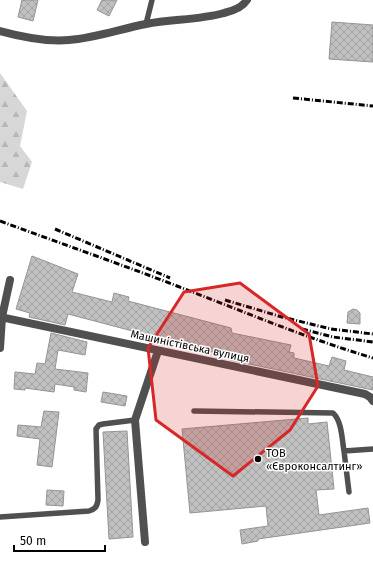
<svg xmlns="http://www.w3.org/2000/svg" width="373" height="565" font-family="'Fira Sans',sans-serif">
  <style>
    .forest { fill: url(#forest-firs) }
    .building { fill: url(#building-cross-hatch); stroke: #949494 }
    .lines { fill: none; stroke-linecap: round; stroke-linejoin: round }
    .lane { stroke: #505050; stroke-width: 5.5 }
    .street { stroke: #505050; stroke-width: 8 }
    .rail { stroke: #000; stroke-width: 3; stroke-dasharray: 6 2 1 2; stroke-linecap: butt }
    .marked { fill: #d62828; fill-opacity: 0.2; stroke: #d62828; stroke-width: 3; stroke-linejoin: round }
    .poi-dot { fill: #000; stroke: #fff; stroke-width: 1.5 }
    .labels { text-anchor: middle; stroke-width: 3; stroke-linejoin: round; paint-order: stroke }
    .street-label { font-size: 11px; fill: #000; stroke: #fff }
    .poi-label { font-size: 11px; fill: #000; stroke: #fff; text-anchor: start }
  </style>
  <defs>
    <pattern id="forest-firs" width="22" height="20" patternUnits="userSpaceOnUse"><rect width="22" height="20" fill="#d7d7d7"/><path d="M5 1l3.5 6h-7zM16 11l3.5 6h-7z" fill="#b7b7b7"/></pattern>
    <pattern id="building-cross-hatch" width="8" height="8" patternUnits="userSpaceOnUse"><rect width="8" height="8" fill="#c0c0c0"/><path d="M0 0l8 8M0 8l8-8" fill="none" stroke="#a3a3a3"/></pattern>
  </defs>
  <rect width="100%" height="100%" fill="#fff"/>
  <path class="forest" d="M0,73L27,111L20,146L32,162L23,189L0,182Z"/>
  <path class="building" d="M22,0H38L33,21L18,17Z
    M102,0H117L109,16L97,10Z
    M332,22L373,25V62L329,59Z
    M32,256L78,274L72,292L112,302L114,293L129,297L128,301L231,328L232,333L291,345L289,352L294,353V358L329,366L332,357L346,361L344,370L373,377V390L230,360L231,357L68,314L65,325L29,317L30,313L16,309Z
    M353,309L357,310L360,313V324L347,323L348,312Z
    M51,333L87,342L85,355L58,350L55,369L88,373L86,392L74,390V387L55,384L54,392L25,388V390L14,389L15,372L35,374L37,363L45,364Z
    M103,392L127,396L125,406L101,402Z
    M44,411L59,412L52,467L37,465L40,439L17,436L18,425L41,427Z
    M308,418V424L327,422L334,489L316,490L319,515L368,508L370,523L258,539V541L242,544L240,530L268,526L266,506L190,513L182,429Z
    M127,431L133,537L109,539L103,432Z
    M47,490L64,491L63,506L46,505Z"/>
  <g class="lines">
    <path class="lane" d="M146,24L152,0
      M194,411L333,413C342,421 342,440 344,451L373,449
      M344,451L349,492
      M0,517L89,511C95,509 97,507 98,500L96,429L99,425L103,424L135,420"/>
    <path class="street" d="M0,31C22,37 46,42 69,40C95,38 120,29 146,24C172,19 199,20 224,13C233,11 242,8 247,0
      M0,317L365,394L370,397L373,401
      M0,348L2,317L10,280
      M145,542L135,420L158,351"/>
    <path class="rail" d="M293,98L373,106
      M0,221C59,243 118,263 177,286C242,311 306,338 373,358
      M55,229L170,278
      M225,300L282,317L331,329L373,334
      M302,329L333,337L373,342"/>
  </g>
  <path class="marked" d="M240,283L309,334L318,386L290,430L233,476L156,420L148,348L184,292Z"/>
  <circle class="poi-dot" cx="258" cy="459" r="4"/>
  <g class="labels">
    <g class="street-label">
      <text transform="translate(190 346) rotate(12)" y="4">Машиністівська вулиця</text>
    </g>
    <g class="poi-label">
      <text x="266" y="457">ТОВ<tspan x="266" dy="13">«Євроконсалтинг»</tspan></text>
    </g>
  </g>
  <path d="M14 545v6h91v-6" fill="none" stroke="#000000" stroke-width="2"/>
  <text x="20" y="545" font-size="12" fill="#000000" stroke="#ffffff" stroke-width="3" paint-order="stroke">50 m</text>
</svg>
